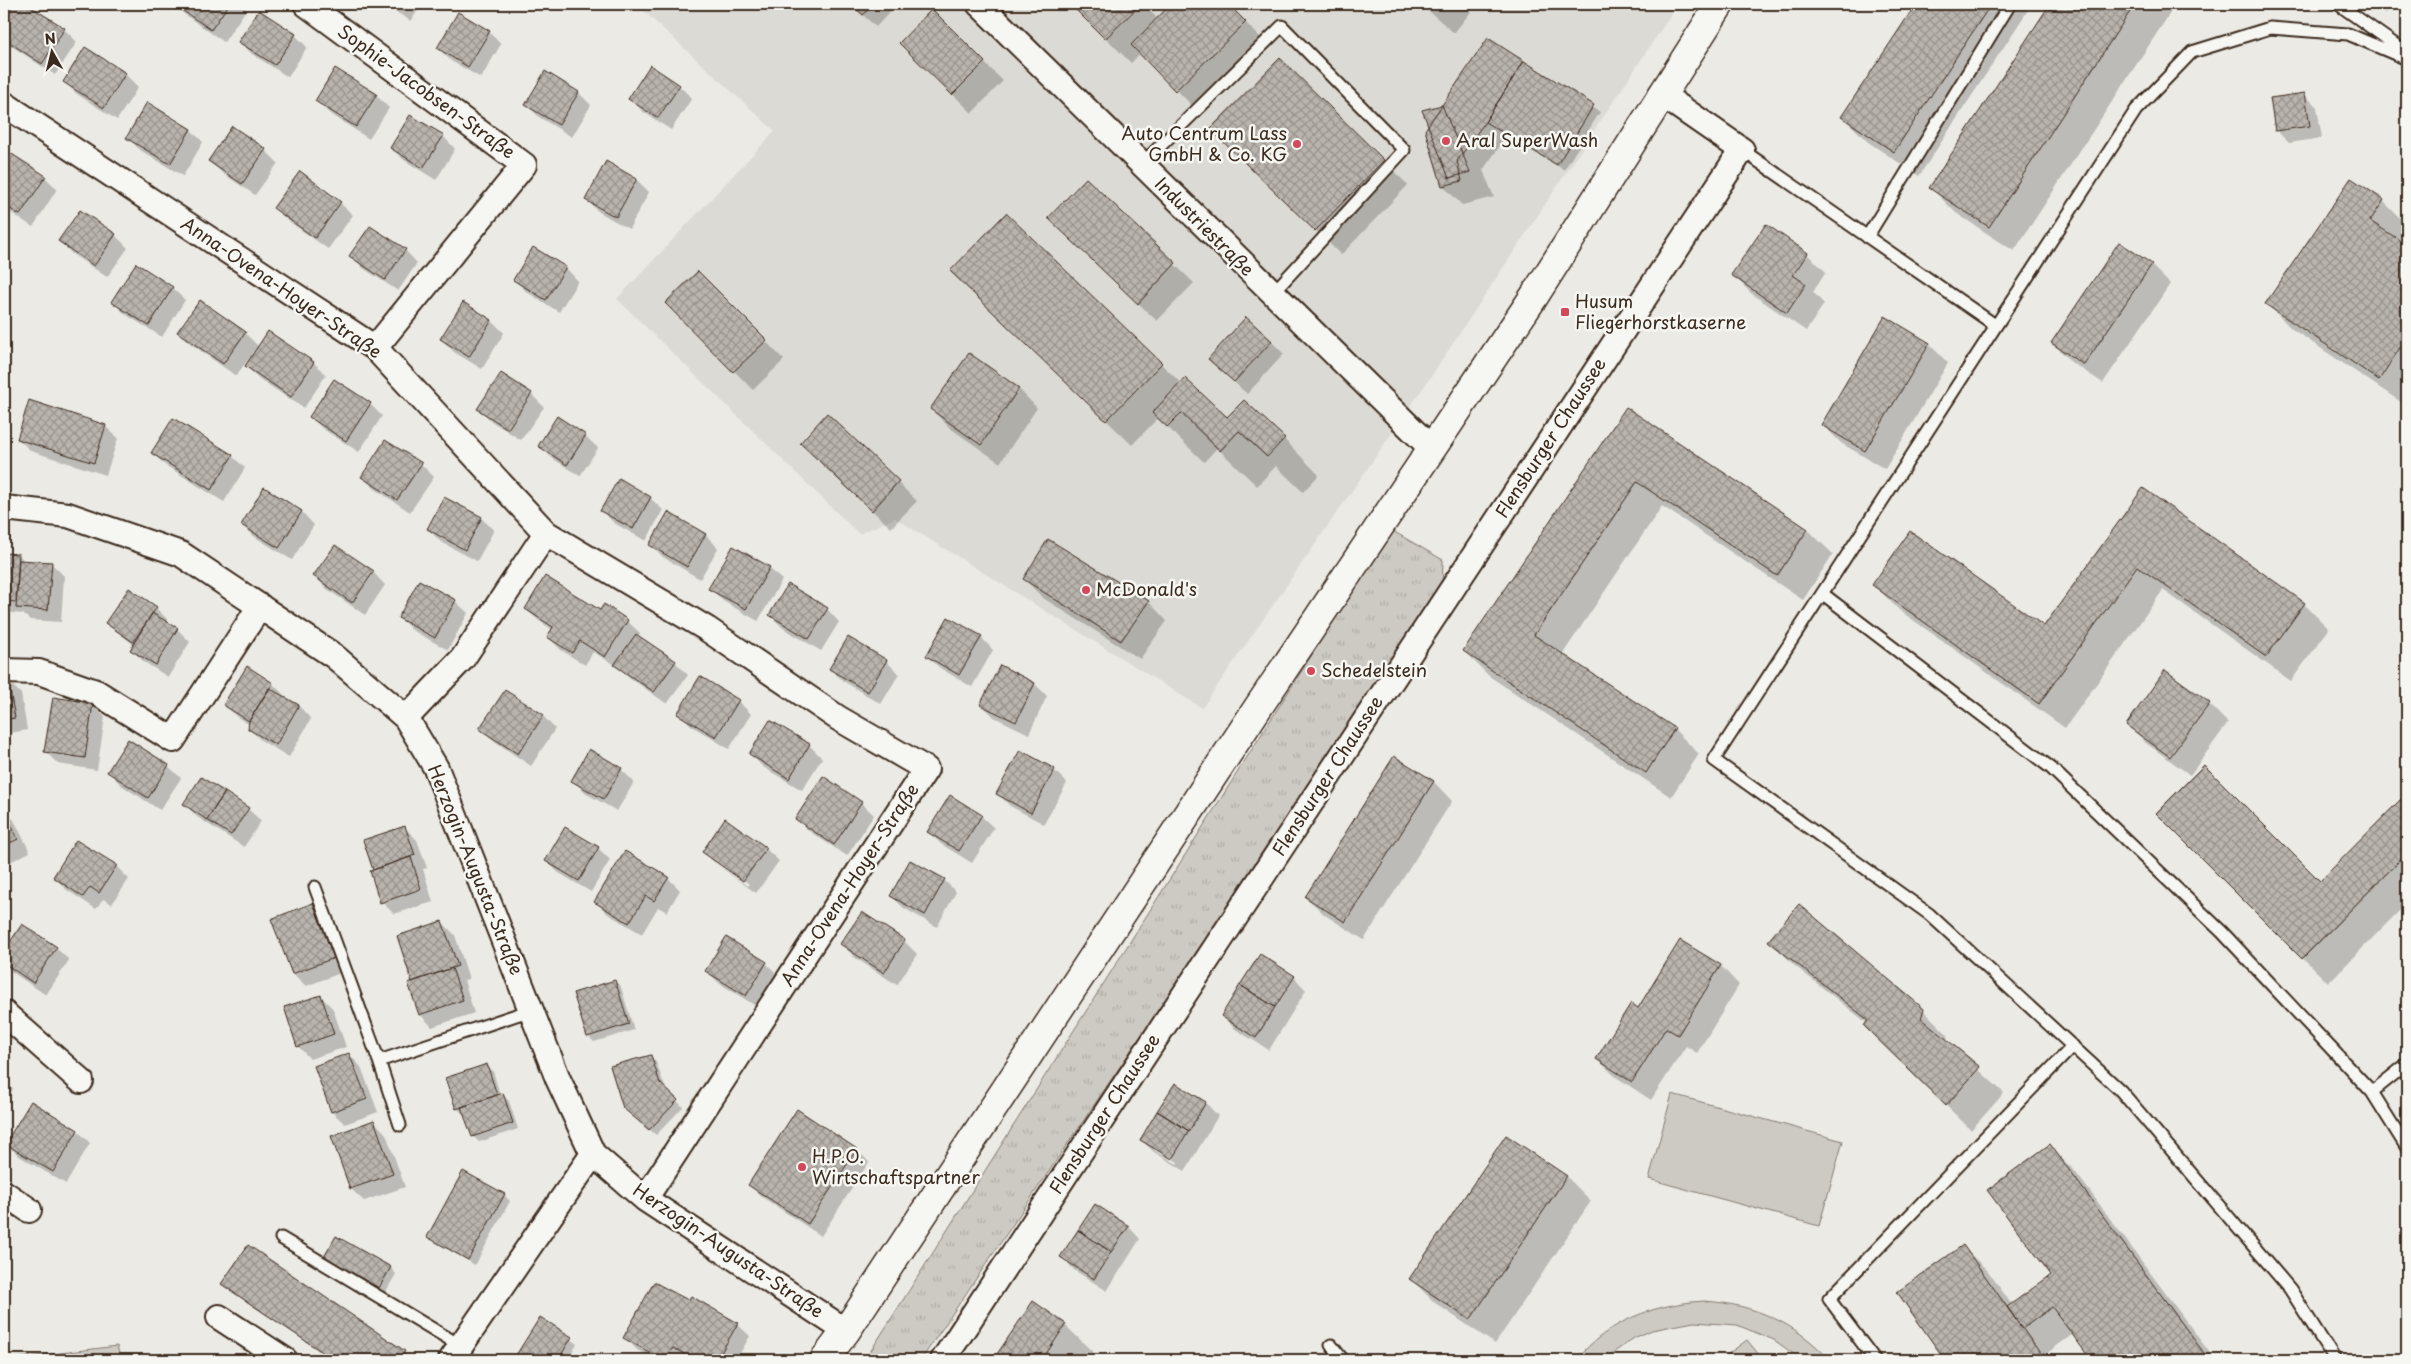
<svg xmlns="http://www.w3.org/2000/svg" width="2411" height="1364" font-family="'Playpen Sans',sans-serif">
  <style>
    .built { fill: #dcdad4 }
    .grass { fill: url(#grass-tufts); stroke: #847a71 }
    .garden { fill: #cdcac4; stroke: #847a71 }
    .shadow { fill: #0003; fill-rule: evenodd }
    .building { fill: url(#building-cross-hatch); stroke: #3b2a1e }
    .lines { fill: none; stroke-linecap: round; stroke-linejoin: round }
    .service-casing { stroke: #3b2a1e; stroke-width: 15 }
    .minor-casing { stroke: #3b2a1e; stroke-width: 28 }
    .secondary-casing { stroke: #3b2a1e; stroke-width: 31 }
    .service { stroke: #f6f6f2; stroke-width: 11 }
    .minor { stroke: #f6f6f2; stroke-width: 24 }
    .secondary { stroke: #f6f6f2; stroke-width: 28 }
    .poi-dot { fill: #d1495b; stroke: #f6f6f2; stroke-width: 2 }
    .labels { text-anchor: middle; stroke-width: 5; stroke-linejoin: round; paint-order: stroke }
    .street-label { font-size: 18px; fill: #3b2a1e; stroke: #f6f6f2 }
    .poi-label { font-size: 18px; fill: #3b2a1e; stroke: #f6f6f2; text-anchor: start }
  </style>
  <defs>
    <pattern id="grass-tufts" width="24" height="20" patternUnits="userSpaceOnUse" patternTransform="scale(1.25)"><rect width="24" height="20" fill="#cdcac4"/><path d="M3 7l-1-3M5 7V3M7 7l1-3M15 17l-1-3M17 17v-4M19 17l1-3" fill="none" stroke="#b1aea8"/></pattern>
    <pattern id="building-cross-hatch" width="8" height="8" patternUnits="userSpaceOnUse" patternTransform="scale(1.25)"><rect width="8" height="8" fill="#bab4ae"/><path d="M0 0l8 8M0 8l8-8" fill="none" stroke="#98938d"/></pattern>
  </defs>
  <rect width="100%" height="100%" fill="#ebeae5"/>
  <filter id="ink" filterUnits="userSpaceOnUse"><feTurbulence type="fractalNoise" baseFrequency=".02" numOctaves="2"/><feDisplacementMap in="SourceGraphic" scale="10" xChannelSelector="R" yChannelSelector="G"/><feConvolveMatrix kernelMatrix="1 2 1 2 8 2 1 2 1" color-interpolation-filters="sRGB"/></filter>
  <g filter="url(#ink)">
    <path class="built" d="M636,4H1678L1432,375L1202,708L895,518L859,534L617,299L775,131Z"/>
    <path class="grass" d="M1391,530L1443,560L1442,592L921,1360H865Z
      M117,1346L121,1360H4Z"/>
    <path class="garden" d="M1672,1094L1843,1141L1819,1226L1649,1179Z
      M1704,1301C1754,1304 1796,1323 1830,1360H1802L1774,1340L1737,1325L1694,1322L1652,1330L1634,1338L1603,1360H1576C1608,1321 1654,1304 1704,1301Z
      M1747,1340L1760,1356L1754,1360H1720Z"/>
    <path class="shadow" d="M15,4H24L64,29L77,42L55,75L4,41V21Z
      M174,4H240L246,10L224,42L184,14Z
      M383,4H422L411,21Z
      M851,4H897L876,27Z
      M1072,4H1143L1158,19L1173,4H1227L1270,47L1201,115L1141,53L1131,63Z
      M1421,4H1477L1454,33Z
      M1917,4H2032L1919,176L1868,142L1843,117Z
      M2051,4H2176L2014,251L1956,213L1931,188Z
      M2372,4H2391L2386,13Z
      M932,11L1003,81L972,113L900,43Z
      M489,32L501,44L481,78L451,61L438,48Z
      M295,35L307,47L288,77L252,54L240,41Z
      M1280,60L1408,185L1341,255L1237,153Z
      M1523,62L1600,112L1564,170L1507,136L1483,170L1494,197L1462,205L1443,186L1430,126L1443,106Z
      M546,73L579,93L591,105L572,137L539,117L526,104Z
      M125,74L138,87L117,120L77,94L64,82Z
      M679,86L692,98L671,130L642,111L630,98Z
      M2304,94L2317,107L2322,138L2289,143L2276,130Z
      M376,95L389,108L369,139L329,113L316,101Z
      M147,104L191,130L203,142L183,176L140,150L127,137Z
      M443,136L455,149L436,180L404,160L391,148Z
      M4,150L45,177L57,189L33,227L4,208Z
      M265,150L278,163L255,195L222,173L210,161Z
      M1086,179L1194,283L1157,321L1068,237Z
      M637,180L649,192L629,229L599,212L586,200Z
      M2383,201L2407,225L2398,241L2407,247V399L2404,404L2292,329L2267,304Z
      M340,203L353,215L328,249L287,220L275,208Z
      M80,211L115,235L128,248L107,277L72,254L60,241Z
      M1006,215L1182,384L1227,419L1284,439L1319,475L1303,492L1276,466L1257,486L1217,448L1204,462L1158,418L1132,445L977,296Z
      M533,249L566,268L578,281L559,312L527,292L514,280Z
      M405,250L417,263L398,291L363,268L351,255Z
      M1807,254L1826,272L1813,292L1824,304L1806,331L1752,294L1733,275Z
      M2151,265L2170,284L2103,383L2071,362L2053,343Z
      M698,272L784,360L753,390L667,303Z
      M172,288L185,300L162,337L125,314L113,302Z
      M463,304L492,321L504,333L482,369L454,352L441,339Z
      M178,332L245,333L259,347L269,333L314,363L326,375L304,408L259,379L246,366L257,351L255,350L236,376L191,344Z
      M1271,341L1284,354L1247,394L1222,371Z
      M1929,344L1948,363L1885,469L1841,443L1822,424Z
      M969,355L1019,389L1037,408L1000,463L950,428L931,409Z
      M531,394L544,407L521,440L491,421L479,408Z
      M370,404L382,416L359,452L323,429L311,417Z
      M1626,409L1808,530L1833,554L1803,600L1662,506L1562,655L1674,729L1699,754L1671,797L1489,676L1464,651Z
      M827,415L917,501L891,528L820,462Z
      M105,426L118,438L106,475L31,451L18,439Z
      M585,436L598,448L580,476L552,458L540,446Z
      M152,453L232,456L245,468L224,502L165,465Z
      M421,464L434,477L410,512L375,489L362,477Z
      M264,489L302,512L314,525L292,560L255,537L242,525Z
      M2143,490L2304,604L2329,629L2291,681L2163,590L2065,728L1899,610L1874,585L2044,628Z
      M650,498L663,510L646,541L614,523L602,511Z
      M669,514L706,535L718,548L700,579L663,557L650,544Z
      M481,518L494,530L477,561L441,542L428,529Z
      M1049,541L1149,602L1167,621L1140,659L1043,598L1024,579Z
      M4,554L19,555L25,562L51,563L64,576L61,622L30,620L23,614L4,612Z
      M769,568L782,580L758,621L723,601L710,588Z
      M373,572L385,585L365,615L327,589L315,576Z
      M455,601L468,613L448,650L412,630L399,617Z
      M156,608L168,620L167,623L177,629L190,642L168,677L144,662L132,650L134,645L107,623Z
      M526,609L601,612L627,621L640,633L638,637L675,662L688,675L667,704L629,677L619,667L593,652L585,665L561,650L548,637L553,630L539,621Z
      M827,609L839,622L821,651L783,628L770,615Z
      M981,637L993,650L972,687L940,668L927,656Z
      M848,639L886,661L899,674L881,704L843,681L830,668Z
      M1000,667L1035,684L1047,696L1029,734L994,717L982,704Z
      M247,668L273,684L285,696L284,698L299,706L311,719L289,757L262,741L249,729L250,725L237,717L224,704Z
      M700,678L738,701L751,714L729,749L692,726L679,714Z
      M8,681L21,694L27,730L4,734V682Z
      M2209,704L2228,723L2190,775L2146,743L2127,724Z
      M92,705L105,717L97,770L58,764L46,752Z
      M543,716L555,729L531,766L494,741L481,729Z
      M770,721L809,745L822,758L802,790L763,767L750,754Z
      M590,751L621,769L634,782L617,811L585,793L573,780Z
      M1395,758L1434,782L1452,801L1364,940L1325,915L1306,897Z
      M168,766L181,778L160,810L121,785L109,772Z
      M1054,770L1067,783L1044,824L1010,806L998,794Z
      M2407,795V903L2328,983L2158,813L2320,883Z
      M861,803L874,815L847,856L809,831L797,819Z
      M185,804L248,809L261,821L244,847L197,817Z
      M4,810L14,820L30,852L4,865Z
      M981,816L994,828L972,863L941,844L929,832Z
      M404,827L417,840L427,868L423,869L433,902L394,914L382,902L375,871L365,841Z
      M598,848L610,860L591,892L559,873L546,861Z
      M766,849L779,861L756,893L716,864L703,851ZM715,860L749,884L748,886L715,863Z
      M116,866L129,879L112,904L103,899L96,909L67,890L54,877Z
      M668,878L680,890L667,912L658,907L642,934L608,914L596,902Z
      M944,880L956,892L937,927L904,908L891,896Z
      M313,904L325,917L346,971L306,986L293,974L272,920Z
      M862,913L904,941L917,954L897,985L854,957L842,944Z
      M442,922L455,935L469,979L464,980L474,1013L432,1027L420,1014L414,982Z
      M22,925L56,948L69,960L46,995L12,972L4,964V953Z
      M726,939L766,963L779,976L759,1008L719,983L707,971Z
      M1681,941L1721,966L1739,985L1697,1053L1686,1046L1651,1100L1616,1077L1597,1059L1638,1010Z
      M1770,941L1923,1010L1948,1035L1947,1041L2004,1093L1971,1130L1865,1026L1867,1023L1795,966Z
      M1294,977L1306,990L1269,1050L1235,1029L1222,1016Z
      M615,981L621,987L634,1030L594,1042L588,1036Z
      M321,996L333,1009L346,1047L310,1059L298,1046Z
      M349,1054L361,1067L378,1112L345,1124L332,1112L315,1067Z
      M650,1056L656,1062L666,1090L683,1107L656,1135L631,1113Z
      M487,1065L493,1071L500,1095H503L509,1101L518,1129L479,1142L473,1136L465,1114H463L457,1108Z
      M4,1080L13,1089L4,1105Z
      M1175,1085L1206,1103L1218,1116L1185,1171L1154,1152L1141,1140ZM1154,1147L1178,1162L1177,1164L1154,1150Z
      M32,1103L78,1131L90,1143L66,1184L19,1156L7,1144Z
      M374,1121L386,1134L405,1187L364,1201L351,1189Z
      M2049,1146L2074,1170L2215,1360H2092L2073,1334L2046,1354L2051,1360H1947L1899,1292L1963,1247L1988,1271L2012,1305L2052,1276Z
      M857,1150L869,1162L821,1236L762,1197L749,1185Z
      M1567,1177L1591,1201L1495,1344L1435,1303L1410,1278Z
      M504,1195L510,1201L475,1265L435,1242L429,1236Z
      M1128,1226L1140,1239L1107,1291L1074,1270L1062,1257Z
      M336,1238L391,1268L396,1274L385,1293L332,1263L326,1257Z
      M4,1246L7,1249L4,1255Z
      M248,1247L404,1352L410,1358L409,1360H333L229,1290L223,1284Z
      M689,1302L737,1324L750,1336L736,1360H656L637,1350L625,1337Z
      M1033,1303L1065,1325L1101,1360H995Z
      M540,1319L577,1344L567,1360H515Z
      M193,1357L197,1360H189Z"/>
    <path class="building" d="M13,4H26L65,28L42,64L4,39V19Z
      M173,4H229L211,30Z
      M850,4H873L863,15Z
      M1070,4H1141L1105,39Z
      M1171,4H1228L1246,22L1175,91L1131,45Z
      M1916,4H1991L1894,152L1841,117Z
      M2050,4H2135L1989,227L1929,188Z
      M932,9L985,62L952,95L899,43Z
      M259,10L296,34L275,65L238,42Z
      M458,12L490,31L468,67L437,48Z
      M1488,38L1524,61L1485,122L1457,161L1462,181L1442,186L1425,130Z
      M85,47L126,73L104,108L63,82Z
      M1280,58L1384,160L1315,231L1210,129Z
      M1524,61L1594,105L1557,165L1485,122Z
      M650,65L680,85L658,118L628,99Z
      M335,68L377,94L356,127L315,101Z
      M545,71L579,92L559,125L525,105Z
      M2305,93L2310,126L2275,131L2270,98Z
      M147,102L191,129L170,164L126,138Z
      M1442,105L1470,172L1449,178L1422,110Z
      M410,115L444,135L423,168L390,148Z
      M232,126L266,149L242,184L208,161Z
      M4,149L46,176L20,215L4,205Z
      M606,161L637,179L616,217L585,200Z
      M300,171L341,202L315,238L273,208Z
      M1086,178L1176,263L1138,304L1048,218Z
      M2351,178L2384,200L2370,221L2407,245V337L2379,380L2265,304Z
      M80,210L116,234L94,266L58,241Z
      M1006,213L1162,363L1106,421L950,271Z
      M1766,224L1808,253L1793,275L1806,284L1787,313L1731,275Z
      M370,226L406,249L385,280L349,256Z
      M2119,242L2152,264L2084,365L2051,343Z
      M533,247L566,267L546,300L513,280Z
      M136,263L173,287L149,326L111,302Z
      M698,271L767,340L733,372L665,303Z
      M200,300L246,332L223,364L177,332Z
      M463,302L492,320L469,357L440,339Z
      M1885,316L1930,343L1865,451L1821,425Z
      M1246,317L1272,341L1234,382L1208,359Z
      M268,331L314,362L291,397L245,366Z
      M969,353L1019,388L981,445L930,409Z
      M501,373L532,393L508,429L477,409Z
      M1185,378L1227,417L1244,400L1285,438L1267,457L1239,431L1220,451L1181,413L1167,427L1152,413Z
      M334,379L371,403L346,441L309,417Z
      M29,400L106,425L94,463L17,439Z
      M1626,407L1808,529L1777,576L1637,482L1534,635L1675,728L1646,773L1463,651Z
      M827,413L899,481L872,511L800,443Z
      M557,416L586,435L567,465L538,446Z
      M173,418L233,455L211,490L151,453Z
      M385,440L422,463L397,500L361,477Z
      M619,478L651,497L633,529L600,511Z
      M264,487L302,511L279,548L241,525Z
      M2143,488L2305,603L2266,657L2137,566L2039,704L1872,585L1910,531L2044,626Z
      M444,497L482,517L465,550L427,529Z
      M668,512L706,534L687,567L649,545Z
      M1048,539L1149,601L1121,641L1023,579Z
      M335,545L374,571L352,603L313,576Z
      M733,546L770,567L746,609L708,589Z
      M4,553L19,554L16,602L4,601Z
      M19,560L52,562L48,610L16,608Z
      M545,576L600,610L604,604L628,620L605,657L580,641L572,653L547,637L553,627L525,609Z
      M419,580L456,600L435,638L398,618Z
      M788,584L828,608L809,639L769,615Z
      M129,588L157,607L133,642L105,623Z
      M152,613L178,628L156,665L130,650Z
      M948,617L982,636L959,675L926,656Z
      M636,634L676,661L654,692L614,665Z
      M848,637L887,660L868,692L829,669Z
      M1000,665L1035,683L1016,722L980,705Z
      M247,666L273,683L249,721L223,705Z
      M2165,670L2210,703L2170,757L2126,725Z
      M700,676L739,700L716,737L677,714Z
      M4,680H8L15,718L4,720Z
      M269,688L299,705L276,745L248,729L249,721Z
      M505,690L544,715L518,754L479,729Z
      M53,697L93,703L85,758L44,752Z
      M770,720L810,744L789,779L749,754Z
      M128,739L169,765L148,798L107,772Z
      M589,749L622,768L604,799L571,781Z
      M1020,750L1055,769L1031,813L996,794Z
      M1394,756L1434,781L1345,922L1305,897Z
      M2204,765L2320,881L2407,793V853L2302,959L2156,813Z
      M823,776L862,802L834,845L795,819Z
      M201,777L225,792L207,820L183,804Z
      M225,792L249,808L231,835L207,820Z
      M950,795L982,815L959,851L927,832Z
      M4,810L18,839L4,846Z
      M725,818L767,848L743,881L702,852Z
      M405,826L415,855L373,870L363,840Z
      M565,827L599,847L579,881L545,861Z
      M76,840L117,865L99,893L90,887L83,897L53,877Z
      M625,851L669,877L654,901L646,896L629,923L594,902Z
      M411,857L421,889L380,903L370,871Z
      M910,860L945,879L925,915L890,896Z
      M313,903L334,958L292,974L271,919Z
      M1799,904L1924,1009L1921,1018L1980,1067L1946,1106L1864,1026L1868,1020L1768,941Z
      M862,912L905,940L884,973L840,944Z
      M442,921L458,966L412,982L397,936Z
      M22,924L57,947L33,983L4,963V951Z
      M726,937L767,962L746,996L705,971Z
      M1680,940L1721,965L1678,1035L1666,1028L1632,1082L1596,1059L1631,1003L1638,1008Z
      M1260,954L1295,976L1275,1007L1240,985Z
      M452,968L463,1000L419,1015L408,983Z
      M615,980L629,1024L587,1037L573,993Z
      M1240,985L1275,1007L1256,1038L1221,1016Z
      M321,995L334,1034L297,1047L284,1007Z
      M349,1053L367,1099L331,1112L314,1066Z
      M651,1055L660,1083L678,1100L649,1130L623,1108L610,1066Z
      M487,1064L497,1095L456,1109L445,1078Z
      M1175,1083L1206,1102L1189,1131L1157,1111Z
      M503,1093L513,1123L472,1137L461,1107Z
      M31,1101L78,1130L53,1172L5,1144Z
      M797,1109L857,1149L808,1224L748,1185Z
      M1157,1111L1189,1131L1172,1159L1140,1140Z
      M374,1120L393,1174L350,1189L331,1136Z
      M1506,1135L1567,1176L1470,1320L1409,1279Z
      M2050,1144L2209,1360H2091L2052,1307L2022,1329L2007,1307L2051,1275L1987,1190Z
      M463,1171L505,1194L468,1260L427,1237Z
      M1095,1204L1129,1226L1111,1252L1078,1230Z
      M1078,1230L1111,1252L1094,1279L1060,1257Z
      M336,1236L391,1267L379,1288L324,1257Z
      M248,1245L405,1351L399,1360H334L221,1284Z
      M1963,1245L2007,1307L2045,1360H1945L1897,1292Z
      M654,1282L688,1300L691,1296L738,1323L717,1360H695L673,1348L664,1360L623,1338Z
      M1033,1301L1066,1324L1042,1360H993Z
      M540,1317L572,1337L558,1360H513Z"/>
    <g class="lines">
      <g class="service-casing">
        <path id="service" d="M2338,4L2407,53
          M1742,150L1995,325
          M1141,165L1282,26L1404,150L1272,294
          M1867,237L2010,4
          M1823,594L2051,768L2222,932L2372,1092
          M315,887L379,1061L531,1010
          M379,1061L400,1125
          M2407,1064L2372,1092L2407,1148
          M281,1238L461,1346
          M1331,1345L1343,1360
          M1875,1360L1829,1299L2073,1046
          M2335,1360L2290,1289L2121,1091L1929,914L1714,760L2136,110L2192,52L2270,28L2348,34L2407,59"/>
      </g>
      <g class="minor-casing">
        <path id="minor" d="M306,4L524,165L375,348
          M979,4L1431,448
          M4,104L375,348L546,533L707,629L838,718L926,769L645,1199
          M4,508L68,515L181,554L334,656L406,718L436,768L558,1079L593,1154L645,1199L846,1331
          M4,671L39,672L96,692L173,740L260,606
          M406,718L463,658L546,533
          M4,1013L81,1081
          M4,1193L29,1210
          M219,1317L285,1360
          M451,1360L593,1154
          M943,1360L1742,150L1661,94"/>
      </g>
      <g class="secondary-casing">
        <path id="secondary" d="M824,1360L846,1331L1257,709L1535,295L1720,4"/>
      </g>
      <use href="#service" class="service"/>
      <use href="#minor" class="minor"/>
      <use href="#secondary" class="secondary"/>
    </g>
  </g>
  <g class="poi-dot">
    <circle cx="1446" cy="141" r="5"/>
    <circle cx="1297" cy="144" r="5"/>
    <rect x="1560" y="307" width="10" height="10" rx="2.5"/>
    <circle cx="1086" cy="590" r="5"/>
    <circle cx="1311" cy="671" r="5"/>
    <circle cx="802" cy="1167" r="5"/>
  </g>
  <g class="labels">
    <g class="street-label">
      <text transform="translate(426 92) rotate(36)" y="6">Sophie-Jacobsen-Straße</text>
      <text transform="translate(1204 227) rotate(45)" y="6">Industriestraße</text>
      <text transform="translate(281 288) rotate(34)" y="6">Anna-Ovena-Hoyer-Straße</text>
      <text transform="translate(1551 438) rotate(-57)" y="6">Flensburger Chaussee</text>
      <text transform="translate(1328 776) rotate(-57)" y="6">Flensburger Chaussee</text>
      <text transform="translate(475 870) rotate(68)" y="6">Herzogin-Augusta-Straße</text>
      <text transform="translate(850 885) rotate(-57)" y="6">Anna-Ovena-Hoyer-Straße</text>
      <text transform="translate(1105 1114) rotate(-57)" y="6">Flensburger Chaussee</text>
      <text transform="translate(728 1251) rotate(34)" y="6">Herzogin-Augusta-Straße</text>
    </g>
    <g class="poi-label">
      <text x="1287" y="140" text-anchor="end">Auto Centrum Lass<tspan x="1287" dy="21">GmbH &amp; Co. KG</tspan></text>
      <text x="1456" y="147">Aral SuperWash</text>
      <text x="1575" y="308">Husum<tspan x="1575" dy="21">Fliegerhorstkaserne</tspan></text>
      <text x="1096" y="596">McDonald's</text>
      <text x="1321" y="677">Schedelstein</text>
      <text x="812" y="1163">H.P.O.<tspan x="812" dy="21">Wirtschaftspartner</tspan></text>
    </g>
  </g>
  <rect width="2411" height="1364" fill="none" stroke="#f6f6f2" stroke-width="20"/>
  <rect x="10" y="10" width="2391" height="1344" fill="none" stroke="#3b2a1e" stroke-width="2" filter="url(#ink)"/>
  <g transform="translate(52 52) rotate(352)" stroke="#f6f6f2" stroke-width="4" paint-order="stroke">
  <path d="M0-4L9 19L0 12L-9 19Z" fill="#3b2a1e"/>
  <text y="-8" font-size="14" font-weight="bold" text-anchor="middle" fill="#3b2a1e">N</text>
  </g>
</svg>
